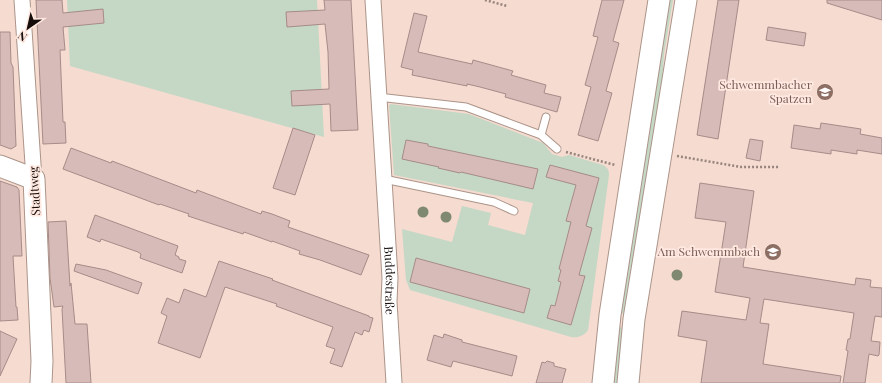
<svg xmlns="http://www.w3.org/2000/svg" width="882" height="383" font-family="'Playfair Display',serif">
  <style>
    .green { fill: #c4d8c5 }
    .building { fill: #d7bbb8; stroke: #a68b88 }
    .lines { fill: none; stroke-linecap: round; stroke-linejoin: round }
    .lane-casing { stroke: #ac9489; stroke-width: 9 }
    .street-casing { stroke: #ac9489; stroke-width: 17 }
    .secondary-casing { stroke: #ac9489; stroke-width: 23 }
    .path { stroke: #97847c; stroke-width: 2.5; stroke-dasharray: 2 2; stroke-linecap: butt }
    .lane { stroke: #fff; stroke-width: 7 }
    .street { stroke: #fff; stroke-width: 15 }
    .secondary { stroke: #fff; stroke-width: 21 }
    .tree { fill: #7f8871 }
    .labels { text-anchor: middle; stroke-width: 3.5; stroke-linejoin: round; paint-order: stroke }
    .education-label { font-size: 12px; fill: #785e54; stroke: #ffe9e0; text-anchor: end }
    .street-label { font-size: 12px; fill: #160d0a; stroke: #ffe9e0 }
  </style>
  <rect width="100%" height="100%" fill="#f5dbd0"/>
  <path class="green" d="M67,0H317L324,137L70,66Z
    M666,0H673L664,54L660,114L627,314L620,313Z
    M391,104L469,114L543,143L552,154L562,157L569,155L603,165C608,168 609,170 609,175L588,330C584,336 578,338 571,337L410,290L406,280L402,229L452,242L462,206L491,213L488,225L525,235L533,203L394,175L389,105Z
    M618,327L626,328L620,383H613Z"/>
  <path class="building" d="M36,0H62L63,13L103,9L104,23L63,27L65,50H60L63,122H65L66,143L43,144Z
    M324,0H351L358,130L331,131L330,104L292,106L291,91L329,89L328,52L325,24L287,27L286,12L325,10Z
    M602,0H624L613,41L619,43L606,91L612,93L598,141L578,135L591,87L585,85L598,37L593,36Z
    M718,0H739L718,139L697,135Z
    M827,0H882V20L827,3Z
    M414,13L427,16L418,52L472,64L473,60L513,71L511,75L546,85L544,93L561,97L557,112L505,97L506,94L480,87L467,84V86L412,75L413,70L401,67Z
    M768,27L806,33L804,46L766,40Z
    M0,32H10L11,63L13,67L16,146L11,149L0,145Z
    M821,123L861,129L860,134L882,138V154L857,150V154L831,150V154L791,148L794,125L820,129Z
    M293,128L315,135L295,195L273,188Z
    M750,139L763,141L760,161L746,158Z
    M406,140L428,144V146L538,169L533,189L461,172L460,173L438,168L439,167L402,159Z
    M71,148L111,163L112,161L196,193L197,190L261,214L262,211L272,214L290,221L288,227L369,255L361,275L320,260L299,254L300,251L272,241V242L244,232L243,234L188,216L189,214L160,204L159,205L63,169Z
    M550,165L599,178L586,226L592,228L579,275L585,276L571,325L547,318L551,305L555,306L561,282L558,281L561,270L559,269L571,222L566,221L576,185L546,177Z
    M0,181L17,187L19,190L22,256H13L16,307H17L18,320L0,321Z
    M700,183L754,191L743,267L855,285L856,278L871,280L870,287L882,288V317L875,316L871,341L880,342L879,355L878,356L869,354L865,383H843L848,351L846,350L848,339H850L854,313L764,299L760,323L769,324L763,364L841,376L840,383H701L707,341L678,336L682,311L746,320L750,298L715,292L726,222L695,218Z
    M95,215L178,246L175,255L179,257V259L186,261L182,273L140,258L141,254L138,252L101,239L100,242L87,237Z
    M66,221L70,286L71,283L75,324H87L91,383H66L62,309L63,306L54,307L50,278L48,222Z
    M416,258L530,289L524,313L410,282Z
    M219,261L273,279L272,280L369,316V317L373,318L369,332L364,330L362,335L355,332L342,367L330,363L335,349L326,346L333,327L276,306L277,304L225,287L200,358L158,343L167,316L161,313L167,298L179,303L184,289L206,297Z
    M76,264L106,270L142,283L138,294L74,271Z
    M0,331L17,339L0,376Z
    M444,334L462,340V342L517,356L512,376L453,361L451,367L427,360L434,335L443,338Z
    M547,361L554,363V366L566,369L562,383H536L542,362L545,363Z"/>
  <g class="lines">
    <g class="lane-casing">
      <path id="lane" d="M378,97L466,107L541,135L546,117
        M541,135L557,149
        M384,179L494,202L514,211"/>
    </g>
    <g class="street-casing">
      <g id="street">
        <path d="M22,0L34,179"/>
        <path id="s1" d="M373,0L390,278L389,302L394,383"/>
      </g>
    </g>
    <g class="secondary-casing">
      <path id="secondary" d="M0,166L34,179L42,361L41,383
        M603,383L610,315L659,0
        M628,383L634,319L686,0"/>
    </g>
    <path class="path" d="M485,0L507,6
      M566,152L615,165
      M677,156L741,167H779"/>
    <use href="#lane" class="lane"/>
    <use href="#street" class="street"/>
    <use href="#secondary" class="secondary"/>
  </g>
  <g class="tree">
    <circle cx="423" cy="212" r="5.5"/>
    <circle cx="446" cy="217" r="5.5"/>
    <circle cx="677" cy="275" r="5.5"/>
  </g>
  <defs>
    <g id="school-disc" transform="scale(0.9)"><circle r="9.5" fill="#8d6e63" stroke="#ffe9e0"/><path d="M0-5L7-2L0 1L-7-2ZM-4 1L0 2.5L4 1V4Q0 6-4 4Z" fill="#fff"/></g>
  </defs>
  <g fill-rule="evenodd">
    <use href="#school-disc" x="825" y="92"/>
    <use href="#school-disc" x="773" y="252"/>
  </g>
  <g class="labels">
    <g class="education-label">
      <text x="812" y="89">Schwemmbacher<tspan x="812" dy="14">Spatzen</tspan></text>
      <text x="760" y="256">Am Schwemmbach</text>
    </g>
    <g class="street-label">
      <text transform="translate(35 191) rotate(-93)" y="4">Stadtweg</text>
      <text dy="4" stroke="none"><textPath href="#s1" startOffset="281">Buddestraße</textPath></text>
    </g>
  </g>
  <g transform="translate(28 28) rotate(214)" stroke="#ffe9e0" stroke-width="3" paint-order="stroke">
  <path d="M0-3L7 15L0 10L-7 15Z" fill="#160d0a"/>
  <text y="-6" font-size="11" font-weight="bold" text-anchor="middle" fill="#160d0a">N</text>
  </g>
</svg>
